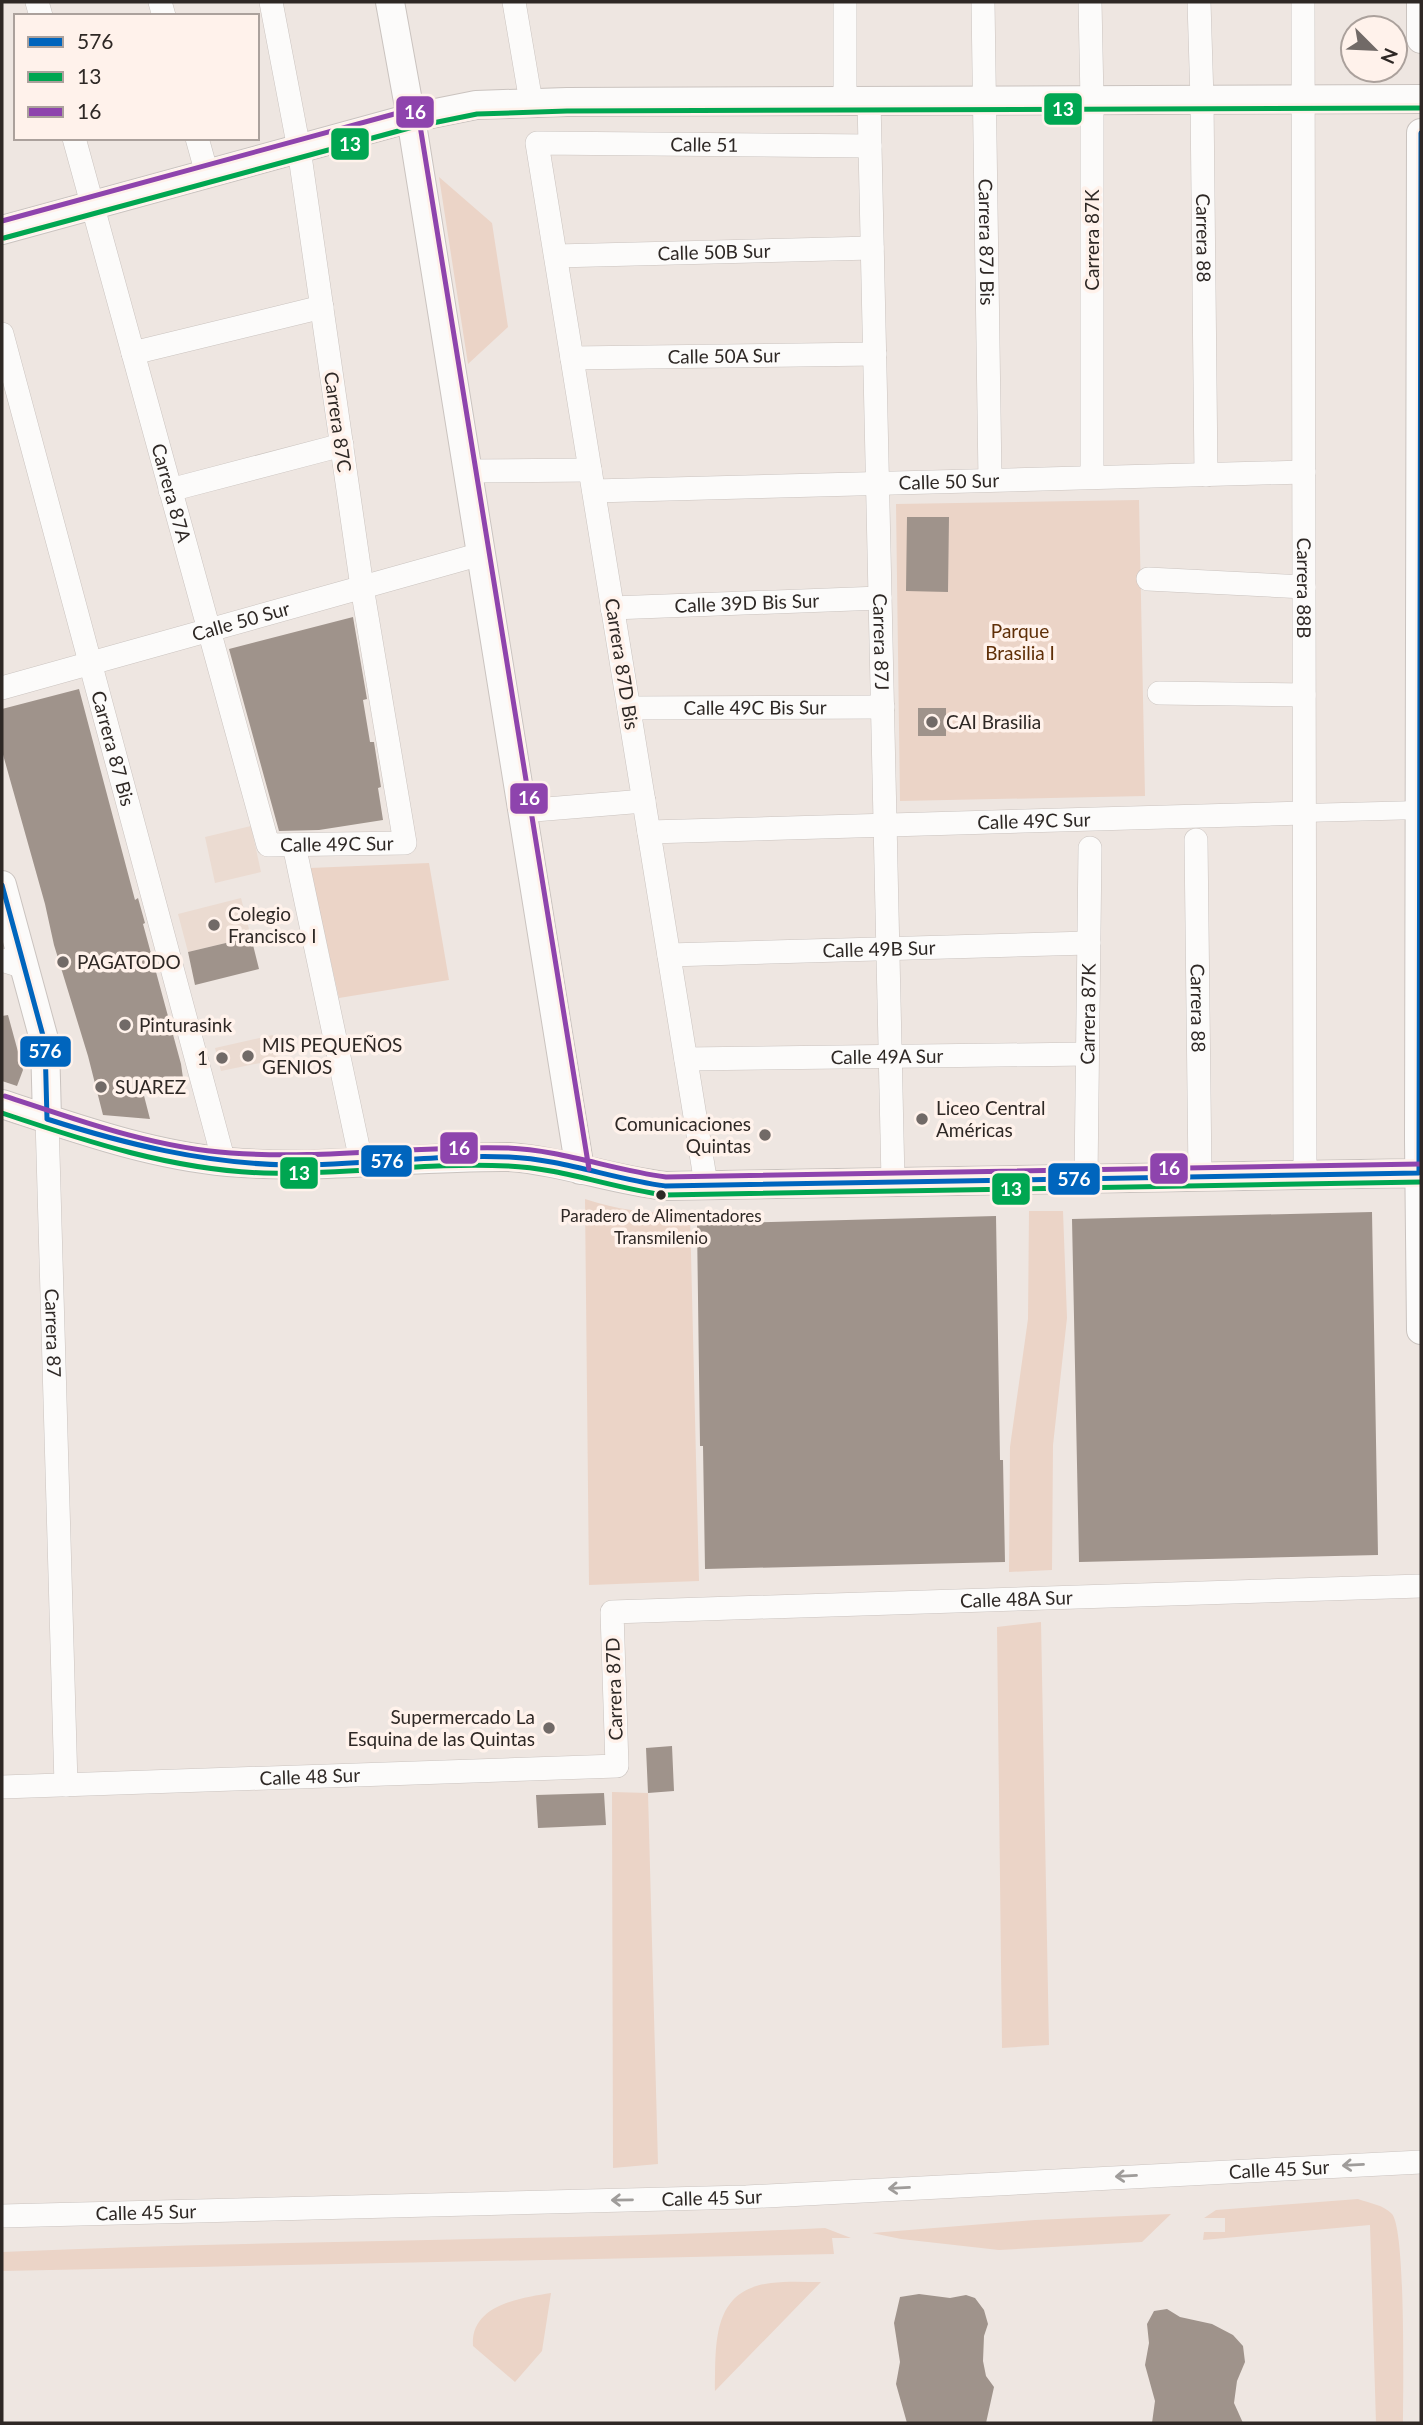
<svg xmlns="http://www.w3.org/2000/svg" width="1423" height="2425" font-family="Lato,sans-serif">
  <style>
    .built { fill: #ebdbd1 }
    .green { fill: #ebd4c7 }
    .building { fill: #9f938b }
    .lines { fill: none; stroke-linecap: round; stroke-linejoin: round }
    .pedestrian-casing { stroke: #cac3bf; stroke-width: 19 }
    .minor-casing { stroke: #cac3bf; stroke-width: 24 }
    .tertiary-casing { stroke: #cac3bf; stroke-width: 30 }
    .pedestrian { stroke: #fcfbfa; stroke-width: 18 }
    .minor { stroke: #fcfbfa; stroke-width: 23 }
    .tertiary { stroke: #fcfbfa; stroke-width: 28 }
    .bus-1-casing { stroke: #fff2eb; stroke-width: 10 }
    .bus-2-casing { stroke: #fff2eb; stroke-width: 10 }
    .bus-3-casing { stroke: #fff2eb; stroke-width: 10 }
    .bus-1 { stroke: #0065bd; stroke-width: 5 }
    .bus-2 { stroke: #00a651; stroke-width: 5 }
    .bus-3 { stroke: #8e44ad; stroke-width: 5 }
    .oneway { stroke: #9f9c9a }
    .poi-dot { fill: #716a67; stroke: #fff2eb; stroke-width: 2.5 }
    .bus-dot { fill: #2e2825; stroke: #fff2eb; stroke-width: 2.5 }
    .labels { text-anchor: middle; stroke-width: 7; stroke-linejoin: round; paint-order: stroke }
    .bus-label { font-size: 17px; fill: #2e2825; stroke: #fff2eb }
    .street-label { font-size: 19px; fill: #2e2825; stroke: #fff2eb }
    .park-label { font-size: 19px; fill: #5f2f07; stroke: #fff2eb }
    .poi-label { font-size: 19px; fill: #2e2825; stroke: #fff2eb; text-anchor: start }
    .line-badge { stroke: #fff2eb; stroke-width: 2.5 }
    .badge-label { font-size: 19px; text-anchor: middle; font-weight: bold; fill: #fff }
  </style>
  <rect width="100%" height="100%" fill="#eee6e1"/>
  <path class="built" d="M251,826L261,872L215,883L205,837Z
    M241,898L251,937L188,952L178,914Z
    M273,1035L279,1059L221,1071L215,1048Z"/>
  <path class="green" d="M439,177L492,223L508,327L468,364Z
    M1139,500L1145,796L900,801L896,504Z
    M429,863L449,980L339,998L310,868Z
    M585,1199C623,1211 650,1214 690,1213L699,1581L589,1585Z
    M1029,1211H1063L1067,1318L1053,1445L1052,1570L1009,1572L1010,1447L1028,1319Z
    M1041,1622L1049,2045L1002,2048L997,1627Z
    M612,1792L648,1793L658,2164L613,2168Z
    M1358,2199C1369,2203 1384,2205 1392,2214C1406,2230 1403,2392 1403,2423H1376L1370,2225L1203,2240L1204,2232H1225V2218H1204L1216,2210Z
    M1171,2214L1142,2242L999,2250L901,2239L872,2233L1035,2220Z
    M825,2228L851,2238H832L834,2254L2,2271V2252C276,2240 551,2241 825,2228Z
    M821,2282L715,2391C716,2344 711,2290 771,2283C787,2281 805,2282 821,2282Z
    M551,2293L542,2351L515,2382L473,2346C470,2305 520,2298 551,2293Z"/>
  <path class="building" d="M907,517H949L948,592L906,591Z
    M353,617L367,699L363,700L370,742H374L381,787L378,788L383,820L319,830L279,831L229,649Z
    M79,689L135,900L138,898L145,923L143,924L181,1064L183,1078L142,1088L150,1119L103,1115L88,1056L54,945L45,904L2,751V709Z
    M918,708H946V736H918Z
    M251,937L259,969L195,985L188,952Z
    M8,1015L23,1070L17,1086L2,1081V1016Z
    M1372,1212L1378,1555L1079,1562L1072,1219Z
    M996,1216L1000,1460H1003L1005,1562L705,1569L703,1446H700L697,1224Z
    M672,1746L674,1791L648,1793L646,1748Z
    M604,1793L606,1825L538,1828L536,1795Z
    M919,2294L950,2298L966,2295L975,2298L984,2310L988,2324L984,2336L983,2361L986,2376L994,2387L986,2423H907L896,2384L900,2362L894,2323L900,2297Z
    M1167,2309L1180,2317L1212,2324L1233,2335L1243,2346L1245,2362L1237,2381L1234,2403L1243,2423H1152L1155,2401L1145,2365L1149,2343L1147,2324L1154,2311Z"/>
  <g class="lines">
    <g class="pedestrian-casing">
      <path id="pedestrian" d="M1304,813L1420,810"/>
    </g>
    <g class="minor-casing">
      <g id="minor">
        <path d="M37,2L41,16"/>
        <path d="M160,2L164,16"/>
        <path d="M514,2L531,102"/>
        <path id="s1" d="M983,2L990,480"/>
        <path d="M1090,2L1092,100V477"/>
        <path id="s2" d="M1199,2L1202,100L1206,475"/>
        <path id="s3" d="M1303,2L1305,1174"/>
        <path d="M845,101V2"/>
        <path id="s4" d="M869,101L893,1181"/>
        <path id="s5" d="M74,138L268,845L405,843L362,587L299,149L271,2"/>
        <path d="M197,138L207,174"/>
        <path id="s6" d="M556,256L872,248"/>
        <path id="s7" d="M2,334L224,1162"/>
        <path d="M133,353L322,307"/>
        <path id="s8" d="M572,358L875,354"/>
        <path d="M468,471L590,470"/>
        <path d="M170,490L342,445"/>
        <path id="s9" d="M594,491L1304,472"/>
        <path d="M1148,579L1304,587"/>
        <path id="s10" d="M612,608L880,598"/>
        <path id="s11" d="M2,688L481,554"/>
        <path d="M1159,693L1304,695"/>
        <path id="s12" d="M629,708L883,707"/>
        <path d="M522,811L644,801"/>
        <path id="s13" d="M649,832L1304,813"/>
        <path id="s14" d="M1196,840L1200,1176"/>
        <path d="M294,845L361,1161"/>
        <path id="s15" d="M669,955L1089,943"/>
        <path d="M2,960L24,967"/>
        <path id="s16" d="M686,1059L1087,1054"/>
        <path id="s17" d="M47,1119L66,1785"/>
        <path id="s18" d="M1086,1178L1090,848"/>
        <path id="s19" d="M706,1184L537,143L870,146"/>
        <path id="s20" d="M2,1787L617,1766L612,1612L1421,1586"/>
        <path id="s21" d="M2,2216L746,2197L1421,2162"/>
      </g>
    </g>
    <g class="tertiary-casing">
      <path id="tertiary" d="M390,2L411,118L580,1170
        M1421,2V39
        M1421,133L1419,1140L1421,1330
        M2,230L411,118L476,105L567,102L1421,99
        M2,885L45,1043L47,1119
        M2,1104C75,1128 150,1155 228,1162C321,1170 416,1156 509,1157C562,1161 612,1180 665,1186L1421,1173"/>
    </g>
    <use href="#pedestrian" class="pedestrian"/>
    <use href="#minor" class="minor"/>
    <use href="#tertiary" class="tertiary"/>
    <g class="bus-1-casing">
      <path id="bus-1" d="M2,885L45,1043L47,1119
        M47,1119C125,1144 203,1163 286,1165C360,1166 434,1154 509,1157C561,1159 613,1179 665,1186L1419,1173
        M1419,1173L1421,133"/>
    </g>
    <g class="bus-2-casing">
      <path id="bus-2" d="M4,238L413,127L477,114L567,111L1421,108
        M2,1113C88,1142 173,1170 264,1173C346,1175 427,1162 508,1166C561,1168 612,1188 664,1195L1421,1182"/>
    </g>
    <g class="bus-3-casing">
      <path id="bus-3" d="M2,221L409,110L418,113L589,1169
        M5,1096C78,1120 154,1148 231,1153C324,1160 416,1145 508,1148C561,1150 613,1170 666,1177L1421,1164"/>
    </g>
    <use href="#bus-1" class="bus-1"/>
    <use href="#bus-2" class="bus-2"/>
    <use href="#bus-3" class="bus-3"/>
  </g>
  <defs><path id="oneway-shaft" d="M-6 0H5M1.5-3L5.5 0L1.5 3" fill="none" stroke-width="1.6" stroke-linecap="round" stroke-linejoin="round" transform="scale(1.75)"/></defs>
  <g class="oneway">
    <use href="#oneway-shaft" transform="translate(1353 2165) rotate(177)"/>
    <use href="#oneway-shaft" transform="translate(1126 2176) rotate(177)"/>
    <use href="#oneway-shaft" transform="translate(899 2188) rotate(177)"/>
    <use href="#oneway-shaft" transform="translate(622 2200) rotate(179)"/>
  </g>
  <g class="poi-dot">
    <circle cx="932" cy="722" r="7"/>
    <circle cx="214" cy="925" r="7"/>
    <circle cx="63" cy="962" r="7"/>
    <circle cx="125" cy="1025" r="7"/>
    <circle cx="248" cy="1056" r="7"/>
    <circle cx="222" cy="1058" r="7"/>
    <circle cx="101" cy="1087" r="7"/>
    <circle cx="922" cy="1119" r="7"/>
    <circle cx="765" cy="1135" r="7"/>
    <circle cx="549" cy="1728" r="7"/>
  </g>
  <circle class="bus-dot" cx="661" cy="1195" r="6"/>
  <g class="labels">
    <g class="bus-label">
      <text x="661" y="1222">Paradero de Alimentadores<tspan x="661" dy="22">Transmilenio</tspan></text>
    </g>
    <g class="street-label">
      <text dy="7" stroke="none"><textPath href="#s19" startOffset="1222">Calle 51</textPath></text>
      <text dy="7" stroke="none"><textPath href="#s2" startOffset="236">Carrera 88</textPath></text>
      <text transform="translate(1092 240) rotate(-90)" y="7">Carrera 87K</text>
      <text dy="7" stroke="none"><textPath href="#s1" startOffset="240">Carrera 87J Bis</textPath></text>
      <text dy="7" stroke="none"><textPath href="#s6" startOffset="158">Calle 50B Sur</textPath></text>
      <text dy="7" stroke="none"><textPath href="#s8" startOffset="152">Calle 50A Sur</textPath></text>
      <text transform="translate(338 422) rotate(82)" y="7">Carrera 87C</text>
      <text dy="7" stroke="none"><textPath href="#s9" startOffset="355">Calle 50 Sur</textPath></text>
      <text dy="7" stroke="none"><textPath href="#s5" startOffset="368">Carrera 87A</textPath></text>
      <text dy="7" stroke="none"><textPath href="#s3" startOffset="586">Carrera 88B</textPath></text>
      <text dy="7" stroke="none"><textPath href="#s10" startOffset="135">Calle 39D Bis Sur</textPath></text>
      <text dy="7" stroke="none"><textPath href="#s11" startOffset="248">Calle 50 Sur</textPath></text>
      <text dy="7" stroke="none"><textPath href="#s4" startOffset="541">Carrera 87J</textPath></text>
      <text transform="translate(622 664) rotate(81)" y="7">Carrera 87D Bis</text>
      <text dy="7" stroke="none"><textPath href="#s12" startOffset="126">Calle 49C Bis Sur</textPath></text>
      <text dy="7" stroke="none"><textPath href="#s7" startOffset="429">Carrera 87 Bis</textPath></text>
      <text dy="7" stroke="none"><textPath href="#s13" startOffset="385">Calle 49C Sur</textPath></text>
      <text dy="7" stroke="none"><textPath href="#s5" startOffset="802">Calle 49C Sur</textPath></text>
      <text dy="7" stroke="none"><textPath href="#s15" startOffset="210">Calle 49B Sur</textPath></text>
      <text dy="7" stroke="none"><textPath href="#s14" startOffset="168">Carrera 88</textPath></text>
      <text dy="7" stroke="none"><textPath href="#s18" startOffset="164">Carrera 87K</textPath></text>
      <text dy="7" stroke="none"><textPath href="#s16" startOffset="201">Calle 49A Sur</textPath></text>
      <text dy="7" stroke="none"><textPath href="#s17" startOffset="214">Carrera 87</textPath></text>
      <text dy="7" stroke="none"><textPath href="#s20" startOffset="1174">Calle 48A Sur</textPath></text>
      <text transform="translate(614 1689) rotate(-92)" y="7">Carrera 87D</text>
      <text dy="7" stroke="none"><textPath href="#s20" startOffset="308">Calle 48 Sur</textPath></text>
      <text dy="7" stroke="none"><textPath href="#s21" startOffset="1278">Calle 45 Sur</textPath></text>
      <text dy="7" stroke="none"><textPath href="#s21" startOffset="710">Calle 45 Sur</textPath></text>
      <text dy="7" stroke="none"><textPath href="#s21" startOffset="144">Calle 45 Sur</textPath></text>
    </g>
    <g class="park-label">
      <text x="1020" y="638">Parque<tspan x="1020" dy="22">Brasilia I</tspan></text>
    </g>
    <g class="poi-label">
      <text x="946" y="729">CAI Brasilia</text>
      <text x="228" y="921">Colegio<tspan x="228" dy="22">Francisco I</tspan></text>
      <text x="77" y="969">PAGATODO</text>
      <text x="139" y="1032">Pinturasink</text>
      <text x="262" y="1052">MIS PEQUEÑOS<tspan x="262" dy="22">GENIOS</tspan></text>
      <text x="208" y="1065" text-anchor="end">1</text>
      <text x="115" y="1094">SUAREZ</text>
      <text x="936" y="1115">Liceo Central<tspan x="936" dy="22">Américas</tspan></text>
      <text x="751" y="1131" text-anchor="end">Comunicaciones<tspan x="751" dy="22">Quintas</tspan></text>
      <text x="535" y="1724" text-anchor="end">Supermercado La<tspan x="535" dy="22">Esquina de las Quintas</tspan></text>
    </g>
  </g>
  <g class="line-badge">
    <rect x="1043" y="92" width="40" height="34" rx="7" fill="#00a651"/>
    <rect x="395" y="95" width="40" height="34" rx="7" fill="#8e44ad"/>
    <rect x="330" y="127" width="40" height="34" rx="7" fill="#00a651"/>
    <rect x="509" y="782" width="40" height="33" rx="7" fill="#8e44ad"/>
    <rect x="19" y="1035" width="53" height="33" rx="7" fill="#0065bd"/>
    <rect x="439" y="1131" width="40" height="34" rx="7" fill="#8e44ad"/>
    <rect x="360" y="1144" width="53" height="34" rx="7" fill="#0065bd"/>
    <rect x="1149" y="1152" width="40" height="33" rx="7" fill="#8e44ad"/>
    <rect x="279" y="1156" width="40" height="34" rx="7" fill="#00a651"/>
    <rect x="1047" y="1162" width="54" height="34" rx="7" fill="#0065bd"/>
    <rect x="991" y="1172" width="40" height="34" rx="7" fill="#00a651"/>
  </g>
  <g class="badge-label">
    <text x="1063" y="116">13</text>
    <text x="415" y="119">16</text>
    <text x="350" y="151">13</text>
    <text x="529" y="805">16</text>
    <text x="45" y="1058">576</text>
    <text x="459" y="1155">16</text>
    <text x="387" y="1168">576</text>
    <text x="1169" y="1175">16</text>
    <text x="299" y="1180">13</text>
    <text x="1074" y="1186">576</text>
    <text x="1011" y="1196">13</text>
  </g>
  <rect width="1423" height="2425" fill="none" stroke="#2e2825" stroke-width="7"/>
  <rect x="14" y="14" width="245" height="126" fill="#fff2eb" stroke="#aba19c" stroke-width="2"/>
  <rect x="28" y="37" width="35" height="10" fill="#0065bd" stroke="#aba19c" stroke-width="2"/>
  <text x="77" y="49" font-size="21" fill="#2e2825">576</text>
  <rect x="28" y="72" width="35" height="10" fill="#00a651" stroke="#aba19c" stroke-width="2"/>
  <text x="77" y="84" font-size="21" fill="#2e2825">13</text>
  <rect x="28" y="107" width="35" height="10" fill="#8e44ad" stroke="#aba19c" stroke-width="2"/>
  <text x="77" y="119" font-size="21" fill="#2e2825">16</text>
  <g transform="translate(1374 49) rotate(114)"><circle r="33" fill="#fff2eb" stroke="#aba19c" stroke-width="2"/>
  <path d="M0-5L12 26L0 18L-12 26Z" fill="#716a67"/>
  <text y="-10" font-size="19" font-weight="bold" text-anchor="middle" fill="#2e2825">N</text>
  </g>
</svg>
